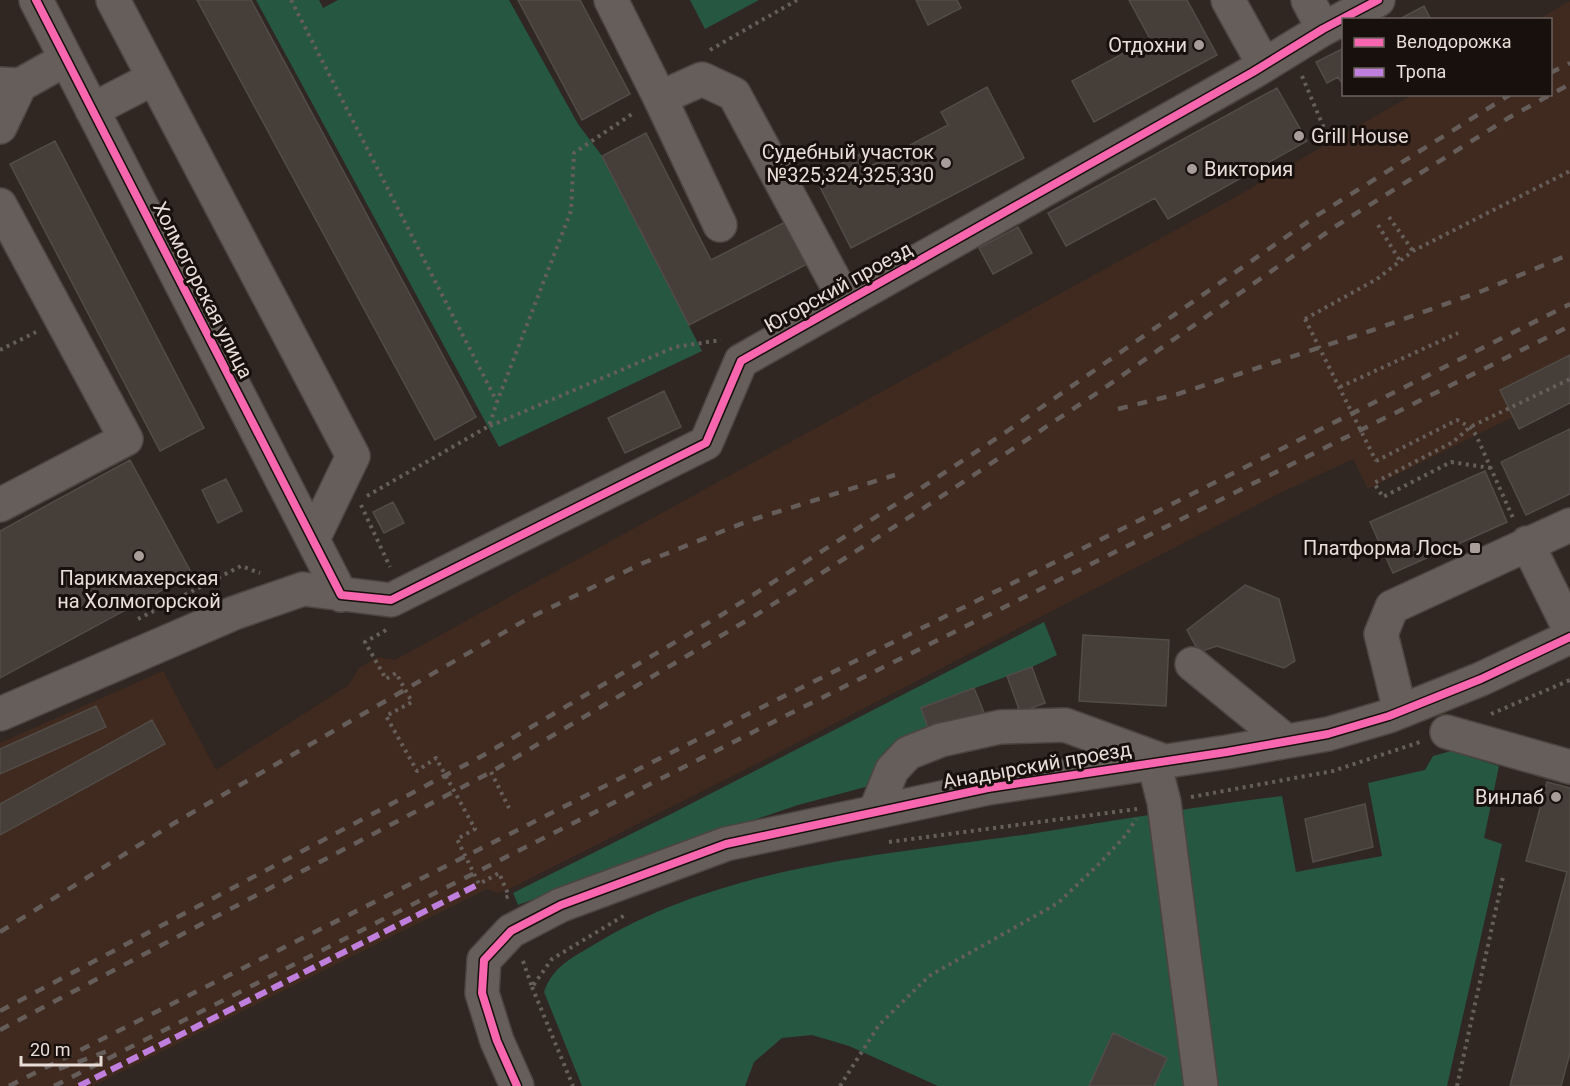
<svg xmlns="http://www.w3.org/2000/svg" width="1570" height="1086" font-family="Roboto,sans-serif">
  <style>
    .built { fill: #402a1f }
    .green { fill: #265740 }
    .building { fill: #453e39; stroke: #524c47; stroke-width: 1.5 }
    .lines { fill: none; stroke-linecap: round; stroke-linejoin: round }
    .minor-casing { stroke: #4e4540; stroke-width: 36 }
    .path { stroke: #655e59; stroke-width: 4; stroke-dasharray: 3 4.5; stroke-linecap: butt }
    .minor { stroke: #665e5a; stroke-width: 33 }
    .rail { stroke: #645d59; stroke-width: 4.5; stroke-dasharray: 10 10; stroke-linecap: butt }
    .path-bridge { stroke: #655e59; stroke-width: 4; stroke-dasharray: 3 4.5; stroke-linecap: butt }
    .quiet { stroke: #c07fdc; stroke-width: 6; stroke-dasharray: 12 6; stroke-linecap: butt }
    .cycleway-casing { stroke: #18100c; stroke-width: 11 }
    .cycleway { stroke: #f766af; stroke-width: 8 }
    .poi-dot { fill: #a89d98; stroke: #18100c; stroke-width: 2 }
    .labels { text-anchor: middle; stroke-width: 6; stroke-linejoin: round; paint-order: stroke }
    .poi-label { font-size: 20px; fill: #e9ddd7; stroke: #18100c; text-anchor: end }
    .street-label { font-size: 20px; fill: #e9ddd7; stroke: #18100c }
  </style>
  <rect width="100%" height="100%" fill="#302722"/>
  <path class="built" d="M1570,1V403L1519,429L1513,417L1368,489L1353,459L1282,492L760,762L511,888L498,893L487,889L93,1086H0V743L163,671L216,770L349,685L359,668L378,657L395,660L1232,199L1412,95L1550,94V20L1539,19Z"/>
  <path class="green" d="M256,0H319L323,8L338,0H509L578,124L602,156L702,351L499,447Z
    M690,0H759L705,29Z
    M1044,622L1057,655L1032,667L921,708L928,726L898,746L873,785L798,805L665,850L518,905L513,893L671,814Z
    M1451,751L1499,766L1484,838L1502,844L1447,1086H1154L1167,1058L1089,1086H938L849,1046L812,1035L782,1038L754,1062L745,1086H582L544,992C553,966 572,958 595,944C726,864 888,855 1036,833C1118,820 1200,806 1282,796L1296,872L1382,856L1368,783L1425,770L1433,756Z"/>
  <path class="building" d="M197,0H251L476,417L435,440Z
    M518,0H580L630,94L582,120Z
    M916,0H957L961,8L928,25Z
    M1129,0H1187L1217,55L1094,122L1072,81L1150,39Z
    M1424,6L1431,20H1398Z
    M1344,48V86L1338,77L1327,83L1316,62Z
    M987,87L1024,158L851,248L815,177L860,154L867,168L948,125L941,112Z
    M1277,88L1307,141L1168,219L1155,198L1066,246L1048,213Z
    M646,133L711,260L793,218L815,260L689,325L602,156Z
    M55,141L204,428L160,451L10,164Z
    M1018,227L1032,253L993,274L979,248Z
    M1570,355V403L1519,429L1500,390Z
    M664,391L681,427L625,453L608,418Z
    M1570,429V494L1526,515L1501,462Z
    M130,460L192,574L0,678V531Z
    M1485,471L1507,522L1393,573L1370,522Z
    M226,479L242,511L218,523L202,490Z
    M393,502L404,523L384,533L373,512Z
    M1245,585L1279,599L1295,661L1284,668L1217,646L1199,652L1187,630Z
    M1083,635L1169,640L1166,706L1079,701Z
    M1032,667L1045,703L1020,712L1007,676Z
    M974,688L985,715L931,736L921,708Z
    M96,706L106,727L0,774V749Z
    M152,720L165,744L0,835V804Z
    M1547,782L1570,788V1053L1561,1086H1510L1567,872L1526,861Z
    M1365,804L1373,847L1313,862L1305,819Z
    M1113,1033L1167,1058L1154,1086H1089Z"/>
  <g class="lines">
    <g class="minor-casing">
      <path id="minor" d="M36,0L341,595
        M113,0L353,456L313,539
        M611,0L660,98L702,79L734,94L846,302
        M1228,0L1264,65
        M1308,0L1323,29
        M0,84L20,85L66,59
        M660,98L720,225
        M92,110L154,78
        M0,127L20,85
        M0,205L126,439L0,505
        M1527,543L1570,630
        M1192,664L1286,741
        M1400,711L1381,634L1392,607L1570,525
        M0,714L234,613L303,589L391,600L706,443L741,361L1253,72L1323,29L1378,0
        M1447,732L1570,767
        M1154,763L1164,802L1201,1086
        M875,812L892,770L908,753L941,740L1000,727L1065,725L1161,760
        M517,1086L497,1041L482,993L484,960L511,931L561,905L726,844L988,788L1227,752L1328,734L1389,716L1481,679L1570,637"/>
    </g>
    <path class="path" d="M291,0L497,402
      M710,50L797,0
      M1302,76L1326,133L1325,145
      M1326,133L1337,138
      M1389,217L1413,251
      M1378,225L1400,261
      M1305,319L1377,279L1413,251L1570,171
      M0,350L36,332
      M1340,387L1458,333
      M490,426L675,347L721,340
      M1376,461L1457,420L1470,427L1476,435L1513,518
      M1491,468L1451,462L1383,497L1374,483L1453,442L1470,427L1570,379
      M367,496L489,426L497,402L571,211L574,153L635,112
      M361,505L390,567
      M138,619L241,566L260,573
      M386,630L365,642L386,679L396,673L412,702L386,716L417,771L436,758L475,829L457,839L479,884L499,873L509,896L505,898
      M1491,714L1570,680
      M491,772L509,808
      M1191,797L1333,771L1420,742
      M889,842L1137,809
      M523,961L532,987L552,959L625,915
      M532,987L573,1086
      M840,1086L879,1025L929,976L1058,903L1098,865L1126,835L1136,819
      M1457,1086L1503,877"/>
    <use href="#minor" class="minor"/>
    <path class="rail" d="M1550,73L1570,63
      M1118,409L1178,394L1373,330L1482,291L1570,254
      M0,932L176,822L529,618L643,563L748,521L895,475
      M0,1011L482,756L723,614L915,492L1006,432L1316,216L1511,94
      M0,1030L491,772L756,615L933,502L1097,393L1336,226L1510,117L1570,84
      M59,1069L110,1050
      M9,1086L734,721L1132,524L1570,304
      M54,1086L761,728L1570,326"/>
    <path class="path-bridge" d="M1305,319L1376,461"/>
    <path class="quiet" d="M79,1086L479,884"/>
    <g class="cycleway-casing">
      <path id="cycleway" d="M36,0L341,595L391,600L706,443L741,361L1253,72L1323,29L1378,0
        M517,1086L497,1041L482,993L484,960L511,931L561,905L726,844L988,788L1227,752L1328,734L1389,716L1481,679L1570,637"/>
    </g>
    <use href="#cycleway" class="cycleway"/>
  </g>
  <g class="poi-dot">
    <circle cx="1199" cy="45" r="6"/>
    <circle cx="1299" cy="136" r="6"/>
    <circle cx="946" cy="163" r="6"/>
    <circle cx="1192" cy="169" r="6"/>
    <rect x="1469" y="542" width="12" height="12" rx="3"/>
    <circle cx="139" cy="556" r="6"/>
    <circle cx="1556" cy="797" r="6"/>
  </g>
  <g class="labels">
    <g class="poi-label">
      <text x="1187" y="52">Отдохни</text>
      <text x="1311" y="143" text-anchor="start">Grill House</text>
      <text x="934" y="159">Судебный участок<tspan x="934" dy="23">№325,324,325,330</tspan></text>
      <text x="1204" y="176" text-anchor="start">Виктория</text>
      <text x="1463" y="555">Платформа Лось</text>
      <text x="139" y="585" text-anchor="middle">Парикмахерская<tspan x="139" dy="23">на Холмогорской</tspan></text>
      <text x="1544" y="804">Винлаб</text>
    </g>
    <g class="street-label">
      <text transform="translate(838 287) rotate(-29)" y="7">Югорский проезд</text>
      <text transform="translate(203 290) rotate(63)" y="7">Холмогорская улица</text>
      <text transform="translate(1037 765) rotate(-10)" y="7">Анадырский проезд</text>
    </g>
  </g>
  <rect x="1342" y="18" width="210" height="78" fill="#18100c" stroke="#6c625d" stroke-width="1.5"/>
  <rect x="1354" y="38" width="30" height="9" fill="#f766af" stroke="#6c625d" stroke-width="1.5"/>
  <text x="1396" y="48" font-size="18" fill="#e9ddd7">Велодорожка</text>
  <rect x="1354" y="68" width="30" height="9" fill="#c07fdc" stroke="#6c625d" stroke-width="1.5"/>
  <text x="1396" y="78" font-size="18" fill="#e9ddd7">Тропа</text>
  <path d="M21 1056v9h80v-9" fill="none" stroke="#e9ddd7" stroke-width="3"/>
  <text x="30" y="1056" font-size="18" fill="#e9ddd7" stroke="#18100c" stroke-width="4.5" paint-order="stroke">20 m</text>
</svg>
